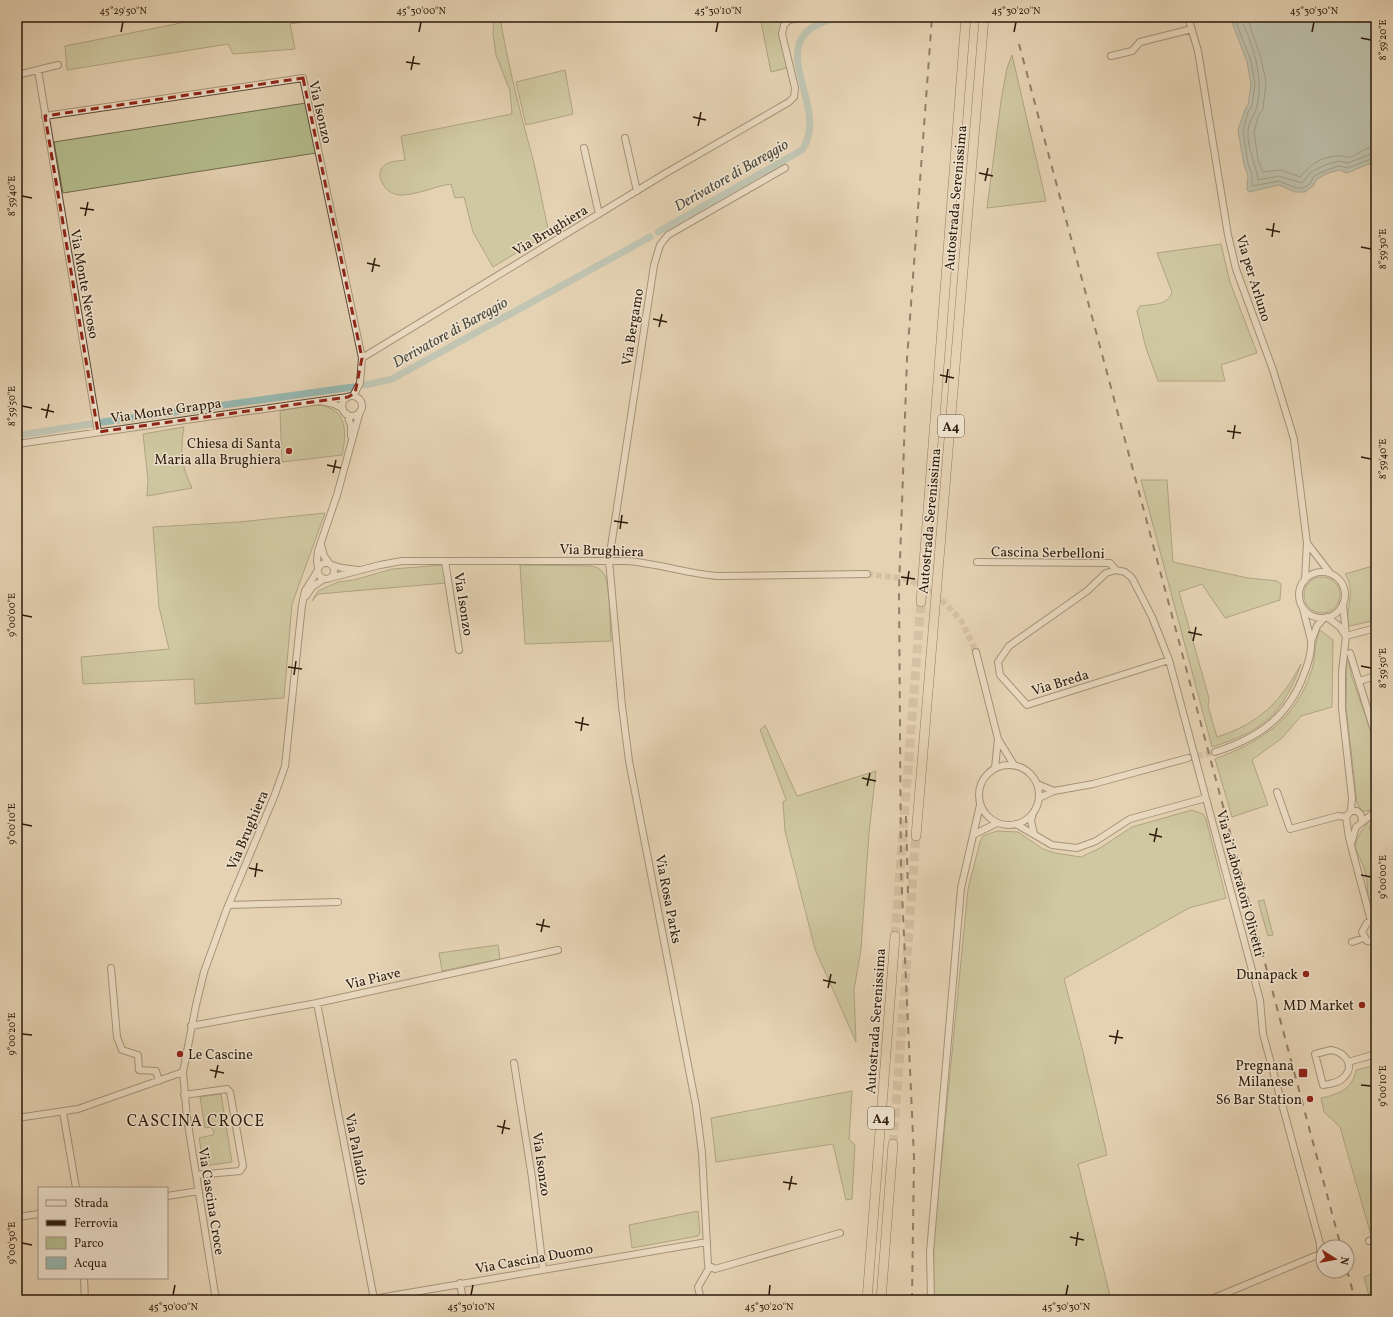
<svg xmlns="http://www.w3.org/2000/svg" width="1393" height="1317" font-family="Vollkorn,serif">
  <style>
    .green { fill: #b4bc8d; stroke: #706c4c }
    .water { fill: #96b7b1; stroke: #6c796f }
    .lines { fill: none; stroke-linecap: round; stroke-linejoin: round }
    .shore { stroke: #62695e; stroke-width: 1 }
    .canal { stroke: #96b7b1; stroke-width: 7 }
    .minor-tunnel { stroke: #c0ad91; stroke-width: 6; stroke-dasharray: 6 3; stroke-linecap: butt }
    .highway-tunnel { stroke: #c0ad91; stroke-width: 9; stroke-dasharray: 9 4.5; stroke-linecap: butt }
    .minor-casing { stroke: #5b4935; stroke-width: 8 }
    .highway-casing { stroke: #2d1b0b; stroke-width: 10 }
    .minor { stroke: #eee2ce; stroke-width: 6 }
    .highway { stroke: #e5d2b3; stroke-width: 9 }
    .rail { stroke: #2d1b0b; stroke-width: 2; stroke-dasharray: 7 7; stroke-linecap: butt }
    .marked { fill: none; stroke: #8f2418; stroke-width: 3; stroke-dasharray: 8 5; stroke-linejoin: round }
    .ticks { fill: none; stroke: #2d1b0b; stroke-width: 1.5 }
    .poi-dot { fill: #8f2418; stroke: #eee2ce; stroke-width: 1.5 }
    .labels { text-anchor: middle; stroke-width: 3; stroke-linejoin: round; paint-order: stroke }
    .shield { fill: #eee2ce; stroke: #675746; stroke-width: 1 }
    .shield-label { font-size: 13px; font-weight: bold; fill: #2d1b0b }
    .street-label { font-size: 14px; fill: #2d1b0b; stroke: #eee2ce }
    .poi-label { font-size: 14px; fill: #2d1b0b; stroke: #eee2ce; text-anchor: end }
    .water-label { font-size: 15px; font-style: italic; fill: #4c4a3d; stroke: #eee2ce }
    .quarter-label { font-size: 16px; letter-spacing: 1px; fill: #2d1b0b; stroke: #eee2ce }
    .neatline { fill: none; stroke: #2d1b0b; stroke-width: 1.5 }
    .ticks-label { font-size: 10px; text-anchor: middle; fill: #2d1b0b }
  </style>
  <rect width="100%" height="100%" fill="#e5d2b3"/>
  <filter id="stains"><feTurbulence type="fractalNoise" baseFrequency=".005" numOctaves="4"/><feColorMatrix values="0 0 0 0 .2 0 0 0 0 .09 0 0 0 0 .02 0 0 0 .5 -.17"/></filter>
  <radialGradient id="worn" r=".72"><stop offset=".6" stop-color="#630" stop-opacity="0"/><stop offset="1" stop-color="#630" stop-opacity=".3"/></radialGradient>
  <path class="green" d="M211,17H333L290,24L295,49L233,54L228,44L67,70L65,46Z
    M494,17H500C507,59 517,100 528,141C537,171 542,203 549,233L493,267L473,232L464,197L455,198L451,184C436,186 414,196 399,195C385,194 372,173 386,164C391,161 399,161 405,160L401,136L512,114L510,91L496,55L493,34Z
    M760,17H794L784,22L787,68L771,72Z
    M1012,55L1046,201L987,208L1001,101L1007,68Z
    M565,70L573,114L526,125L516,82Z
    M306,103L316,153L63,193L54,142Z
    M1221,244L1230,282L1257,353L1221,365L1225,381H1158L1146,348L1137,311L1140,306C1152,304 1168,306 1172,292L1157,253Z
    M312,405C346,405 348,428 342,455L282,462L280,411Z
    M184,427C180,452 181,465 192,488L147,496L148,480L143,434Z
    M1141,480H1167L1173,562L1248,578L1277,581L1281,584L1280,600L1225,618L1202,584L1179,592L1209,698L1208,706L1217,737C1258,724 1281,702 1301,664C1283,714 1263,731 1212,747Z
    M325,513L292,604L284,698L195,704L194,679L83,684L81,657L169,649L159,607L153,527L239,522Z
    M444,565L446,583L318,594L312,601L318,591L338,582L354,580L392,569Z
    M520,565L591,566C597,567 601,569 604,574C610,586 610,626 611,641L525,644Z
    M1376,565V620L1350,626C1342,617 1358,591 1345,574Z
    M1304 595a18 18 0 1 1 36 0a18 18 0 1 1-36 0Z
    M1320,630L1333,640L1332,707L1301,716L1282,738L1252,760L1268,805L1232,817L1215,759C1262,741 1296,720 1312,669C1316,656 1314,642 1320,630Z
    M1347,656L1352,677L1376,746V807L1368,811H1362L1357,803L1346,707Z
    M765,725L797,796L876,771L869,833L861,949L854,990L856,1042L815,949L785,831L783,802L786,799L760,730Z
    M1192,810L1203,814L1206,819L1226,898L1189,908L1064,979L1082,1048L1107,1155L1078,1164L1111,1300H933L934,1238L968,889L980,842L983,836L997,831L1018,832L1043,849L1055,853L1081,857L1100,848L1132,827Z
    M1376,816V824L1369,827L1375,842L1370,845L1376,859V916L1371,902H1369C1367,892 1368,880 1365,871C1358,850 1349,849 1363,829C1368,823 1369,820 1376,816Z
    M1264,900L1273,935L1268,936L1258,901Z
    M498,945L500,959L442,971L439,953Z
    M1376,1065V1195L1372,1197L1376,1207V1233L1371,1235L1340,1127L1324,1112L1321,1098C1339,1094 1352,1090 1356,1070Z
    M852,1091L849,1139L855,1145L852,1199L846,1200L833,1144L716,1162L711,1118Z
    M221,1094L232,1162L204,1166L199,1138L213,1135L214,1132L211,1127L205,1128L200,1097Z
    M698,1211L700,1233L698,1236L632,1248L629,1225Z
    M1376,1272V1300H1370L1364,1277Z"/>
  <path class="water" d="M1230,17H1376V161L1347,173L1339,170L1328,173L1317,179L1313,186L1305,192H1295L1279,185L1249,192L1247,190L1248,176L1244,165L1238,130L1245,109L1248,105L1251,84L1247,62Z"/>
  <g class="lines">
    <path class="shore" d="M1234,17L1251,61L1255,84L1252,106L1248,112L1243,131L1248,164L1252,175V186L1279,181L1296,188H1303L1310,184L1314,176L1327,170L1339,166L1348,168L1376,157
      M1240,17C1253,44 1264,77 1257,106C1256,114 1248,121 1248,132C1247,149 1256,164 1258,180L1279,176L1302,183L1311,172L1325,165L1339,161L1348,163L1376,152
      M1247,17L1261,58L1266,82L1263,109L1258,117L1254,132L1258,160L1263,172L1280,170L1300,177C1310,165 1320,157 1337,156C1342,155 1345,158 1350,157C1359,154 1366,147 1376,146"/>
    <path class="canal" d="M658,232L802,150C834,105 751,34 841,17
      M365,385L392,379L650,237
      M103,422L353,387
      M20,435L91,424"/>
    <path class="minor-tunnel" d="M867,574L907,579L936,594L961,620L976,652
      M1188,758L1215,752"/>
    <path class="highway-tunnel" d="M895,936L921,602
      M893,1144L916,836"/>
    <g class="minor-casing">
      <path id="minor" d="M1188,17L1198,51L1228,235L1236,269L1273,370L1294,439L1307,543L1305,580
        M1111,56L1132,51L1140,42L1192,29
        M38,70L98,432
        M17,75L58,65
        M45,116L303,78L362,358L360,383L353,396
        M625,138L637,191
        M584,148L599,214
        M785,168L668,235L660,245L654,265L609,560L622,706L629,761L696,1106L702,1153L708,1265L715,1269L840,1233
        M362,358L666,173L789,102L794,97L795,88L782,34L784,25L789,20L804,17
        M342 406a10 10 0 1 1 20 0a10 10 0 1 1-20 0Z
        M321,401L334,404L343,409
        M347,414L351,426V436
        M17,444L348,397
        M1307,543L1330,573
        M321,545L324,556L329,563
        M445,561L459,650
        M977,562L1110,563L1116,570
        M318 571a8 8 0 1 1 16 0a8 8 0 1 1-16 0Z
        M332,565L342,568L358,570
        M318,568L317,561L318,551L337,495L360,411
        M1299 595a23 23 0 1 1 46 0a23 23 0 1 1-46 0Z
        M330,578L380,565L402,561H626C658,563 687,574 718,576L867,574
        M306,596L312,587L324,579
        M1343,604L1346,636L1342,672V708L1352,798L1351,811
        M1327,617L1340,627L1345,635
        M1346,636L1376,628
        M1311,642L1317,626L1324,618
        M976,652L998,739L1014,765
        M1350,653L1376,737
        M1169,660L1027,705L1000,675L998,662L1009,646L1087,591L1106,573L1116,570L1125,572L1132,578L1152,617L1169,660L1260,1000L1263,1034L1320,1244V1254L1209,1300
        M1359,681L1376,676
        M1215,752C1258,738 1288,718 1304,674C1308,664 1312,652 1311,641C1309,630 1305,619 1303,608
        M979 795a30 30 0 1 1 60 0a30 30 0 1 1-60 0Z
        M995,768L998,739
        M1037,784L1054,791
        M1277,792L1290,829L1338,816L1346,817
        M1039,798L1054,791L1093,784L1188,758
        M1033,813L1031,821L1034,834
        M1362,821L1361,815L1357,811H1351L1346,817L1349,838L1371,921
        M1016,824L1052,845L1077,848L1096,841L1130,819L1206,798
        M975,834L997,823
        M1351,844L1356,827L1376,811
        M229,905L338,902
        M1376,921L1367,923L1362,932L1367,941L1376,942
        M1352,942L1364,938
        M111,968L117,1037L122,1050L138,1055L139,1070L156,1071L159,1081
        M317,1003L374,1299
        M191,1026L317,1003L558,950
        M1331,1050C1344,1052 1356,1065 1344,1077C1339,1083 1330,1084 1323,1085L1315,1054Z
        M1348,1062L1376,1054
        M514,1063L532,1178L543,1269
        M184,1095L227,1089L230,1092L243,1166L240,1171L196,1175
        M63,1112L76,1188
        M17,1118L78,1109L183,1072
        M167,1196L199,1191
        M17,1217L39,1214
        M1369,1241L1376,1238
        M84,1278L85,1300
        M460,1283L463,1300
        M216,1300L187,1118L183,1072L196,1005L204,972L226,911L274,797L285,766L302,605L305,591L318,570
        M367,1300L707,1242
        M701,1300L698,1287L709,1268
        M931,1300L930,1252L961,888L980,805"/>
    </g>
    <g class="highway-casing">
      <path id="highway" d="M921,602L966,17
        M916,836L984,17
        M867,1300L895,936
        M881,1300L893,1144"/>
    </g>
    <use href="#minor" class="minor"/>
    <use href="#highway" class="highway"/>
    <path class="rail" d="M1019,44L1341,1247
      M906,816L908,894
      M1347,1270L1355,1300
      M912,1300L914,1158L901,870L899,589L907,359L932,17"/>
  </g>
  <path d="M0 0H1393V1317H0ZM303,78L362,358L355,393L348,397L98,432L45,116Z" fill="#e5d2b3" fill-opacity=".55" fill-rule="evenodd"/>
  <path class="marked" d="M303,78L362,358L355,393L348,397L98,432L45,116Z"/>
  <path class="ticks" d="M121,32L123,22M419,32L421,22M716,32L718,22M1014,32L1016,22M1312,32L1314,22M1361,38L1371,40M406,62L420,64M411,70L414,56M693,117L706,120M698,126L701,112M979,173L993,176M985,181L988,168M22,196L32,198M80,208L94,210M85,216L88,202M1266,229L1280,232M1272,237L1274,223M1361,247L1371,249M367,263L380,266M372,272L375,258M653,319L667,322M659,327L662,314M940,375L954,378M946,383L948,369M22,406L32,408M41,409L54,412M46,418L49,404M1227,431L1241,433M1233,439L1235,425M1361,457L1371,459M327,465L341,468M333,473L336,460M614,521L628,523M620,529L622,515M901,577L915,579M907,585L909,571M22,615L32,617M1188,632L1202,635M1193,641L1196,627M1361,666L1371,668M288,667L302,669M294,675L296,661M575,722L589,725M581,731L583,717M862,778L876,781M867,786L870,773M22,824L32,826M1149,834L1162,837M1154,842L1157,828M249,868L263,871M1361,875L1371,877M255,877L257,863M536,924L550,927M541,932L544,919M823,980L836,983M828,988L831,974M22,1034L32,1035M1109,1036L1123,1038M1115,1044L1118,1030M210,1070L224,1073M215,1078L218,1065M1361,1085L1371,1086M497,1126L510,1129M502,1134L505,1120M783,1182L797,1184M789,1190L792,1176M1070,1237L1084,1240M22,1243L32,1245M1076,1246L1078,1232M173,1295L175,1285M471,1295L473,1285M769,1295L770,1285M1066,1295L1068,1285"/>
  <g class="poi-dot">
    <circle cx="289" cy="451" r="4"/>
    <circle cx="1306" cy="974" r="4"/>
    <circle cx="1362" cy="1005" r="4"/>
    <circle cx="180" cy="1054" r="4"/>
    <rect x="1298" y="1068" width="10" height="10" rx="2"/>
    <circle cx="1310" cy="1099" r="4"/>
  </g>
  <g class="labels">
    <g class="shield">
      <rect x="938" y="415" width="26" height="22" rx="3"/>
      <rect x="868" y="1107" width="26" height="22" rx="3"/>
    </g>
    <g class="shield-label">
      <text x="951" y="431">A4</text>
      <text x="881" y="1123">A4</text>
    </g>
    <g class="street-label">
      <text transform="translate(321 112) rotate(77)" y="5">Via Isonzo</text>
      <text transform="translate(955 198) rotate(-85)" y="5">Autostrada Serenissima</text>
      <text transform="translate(550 230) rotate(-31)" y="5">Via Brughiera</text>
      <text transform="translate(1254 278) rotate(73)" y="5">Via per Arluno</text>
      <text transform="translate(85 284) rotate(80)" y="5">Via Monte Nevoso</text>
      <text transform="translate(632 327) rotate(-81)" y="5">Via Bergamo</text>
      <text transform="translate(166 410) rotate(-8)" y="5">Via Monte Grappa</text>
      <text transform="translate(929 521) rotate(-85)" y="5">Autostrada Serenissima</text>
      <text transform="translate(602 550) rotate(2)" y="5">Via Brughiera</text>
      <text transform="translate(1048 552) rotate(1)" y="5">Cascina Serbelloni</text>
      <text transform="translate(464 604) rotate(81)" y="5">Via Isonzo</text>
      <text transform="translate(1060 682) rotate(-17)" y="5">Via Breda</text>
      <text transform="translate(247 830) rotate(-67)" y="5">Via Brughiera</text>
      <text transform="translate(1241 883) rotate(75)" y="5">Via ai Laboratori Olivetti</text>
      <text transform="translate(669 899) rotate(79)" y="5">Via Rosa Parks</text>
      <text transform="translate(373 978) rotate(-13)" y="5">Via Piave</text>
      <text transform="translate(875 1021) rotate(-86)" y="5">Autostrada Serenissima</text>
      <text transform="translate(357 1149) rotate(79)" y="5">Via Palladio</text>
      <text transform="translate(542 1164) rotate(82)" y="5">Via Isonzo</text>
      <text transform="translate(212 1201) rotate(81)" y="5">Via Cascina Croce</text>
      <text transform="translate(534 1258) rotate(-10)" y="5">Via Cascina Duomo</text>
    </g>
    <g class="poi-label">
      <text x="281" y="448">Chiesa di Santa<tspan x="281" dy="16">Maria alla Brughiera</tspan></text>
      <text x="1298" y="979">Dunapack</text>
      <text x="1354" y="1010">MD Market</text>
      <text x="188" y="1059" text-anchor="start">Le Cascine</text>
      <text x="1294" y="1070">Pregnana<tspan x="1294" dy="16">Milanese</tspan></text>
      <text x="1302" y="1104">S6 Bar Station</text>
    </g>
    <g class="water-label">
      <text transform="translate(731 175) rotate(-30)" y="5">Derivatore di Bareggio</text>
      <text transform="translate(450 332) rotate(-29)" y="5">Derivatore di Bareggio</text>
    </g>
    <g class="quarter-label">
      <text x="196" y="1126">CASCINA CROCE</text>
    </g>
  </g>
  <rect width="1393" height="1317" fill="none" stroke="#e5d2b3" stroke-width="44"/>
  <rect x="38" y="1187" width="130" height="92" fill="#eee2ce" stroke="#a19280"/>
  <rect x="46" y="1200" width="20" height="6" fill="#eee2ce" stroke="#a19280"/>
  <text x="74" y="1207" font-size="12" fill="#2d1b0b">Strada</text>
  <rect x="46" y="1220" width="20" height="6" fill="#2d1b0b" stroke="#a19280"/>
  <text x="74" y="1227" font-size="12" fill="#2d1b0b">Ferrovia</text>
  <rect x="46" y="1237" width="20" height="12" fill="#b4bc8d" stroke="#a19280"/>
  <text x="74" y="1247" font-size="12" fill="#2d1b0b">Parco</text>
  <rect x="46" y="1257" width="20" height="12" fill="#96b7b1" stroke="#a19280"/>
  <text x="74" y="1267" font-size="12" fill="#2d1b0b">Acqua</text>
  <g transform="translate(1335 1259) rotate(101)"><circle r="19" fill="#eee2ce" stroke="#a19280"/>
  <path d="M0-3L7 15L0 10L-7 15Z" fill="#8f2418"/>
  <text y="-6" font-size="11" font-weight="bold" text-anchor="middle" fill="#2d1b0b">N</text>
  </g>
  <rect x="22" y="22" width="1349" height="1273" class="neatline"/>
  <g class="ticks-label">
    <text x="123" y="14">45°29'50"N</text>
    <text x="421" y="14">45°30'00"N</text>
    <text x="718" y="14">45°30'10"N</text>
    <text x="1016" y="14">45°30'20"N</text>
    <text x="1314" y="14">45°30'30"N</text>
    <text transform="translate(1382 40) rotate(-90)" y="4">8°59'20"E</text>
    <text transform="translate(11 196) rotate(-90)" y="4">8°59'40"E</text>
    <text transform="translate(1382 249) rotate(-90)" y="4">8°59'30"E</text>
    <text transform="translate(11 406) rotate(-90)" y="4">8°59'50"E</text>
    <text transform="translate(1382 459) rotate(-90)" y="4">8°59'40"E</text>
    <text transform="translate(11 615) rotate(-90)" y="4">9°00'00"E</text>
    <text transform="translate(1382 668) rotate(-90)" y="4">8°59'50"E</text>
    <text transform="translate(11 824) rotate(-90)" y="4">9°00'10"E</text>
    <text transform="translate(1382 877) rotate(-90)" y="4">9°00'00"E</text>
    <text transform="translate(11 1034) rotate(-90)" y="4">9°00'20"E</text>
    <text transform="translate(1382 1086) rotate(-90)" y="4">9°00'10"E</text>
    <text transform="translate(11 1243) rotate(-90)" y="4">9°00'30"E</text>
    <text x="173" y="1310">45°30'00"N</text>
    <text x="471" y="1310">45°30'10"N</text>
    <text x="769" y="1310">45°30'20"N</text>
    <text x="1066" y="1310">45°30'30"N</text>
  </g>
  <rect width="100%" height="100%" filter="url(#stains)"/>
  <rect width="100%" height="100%" fill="url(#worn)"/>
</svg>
